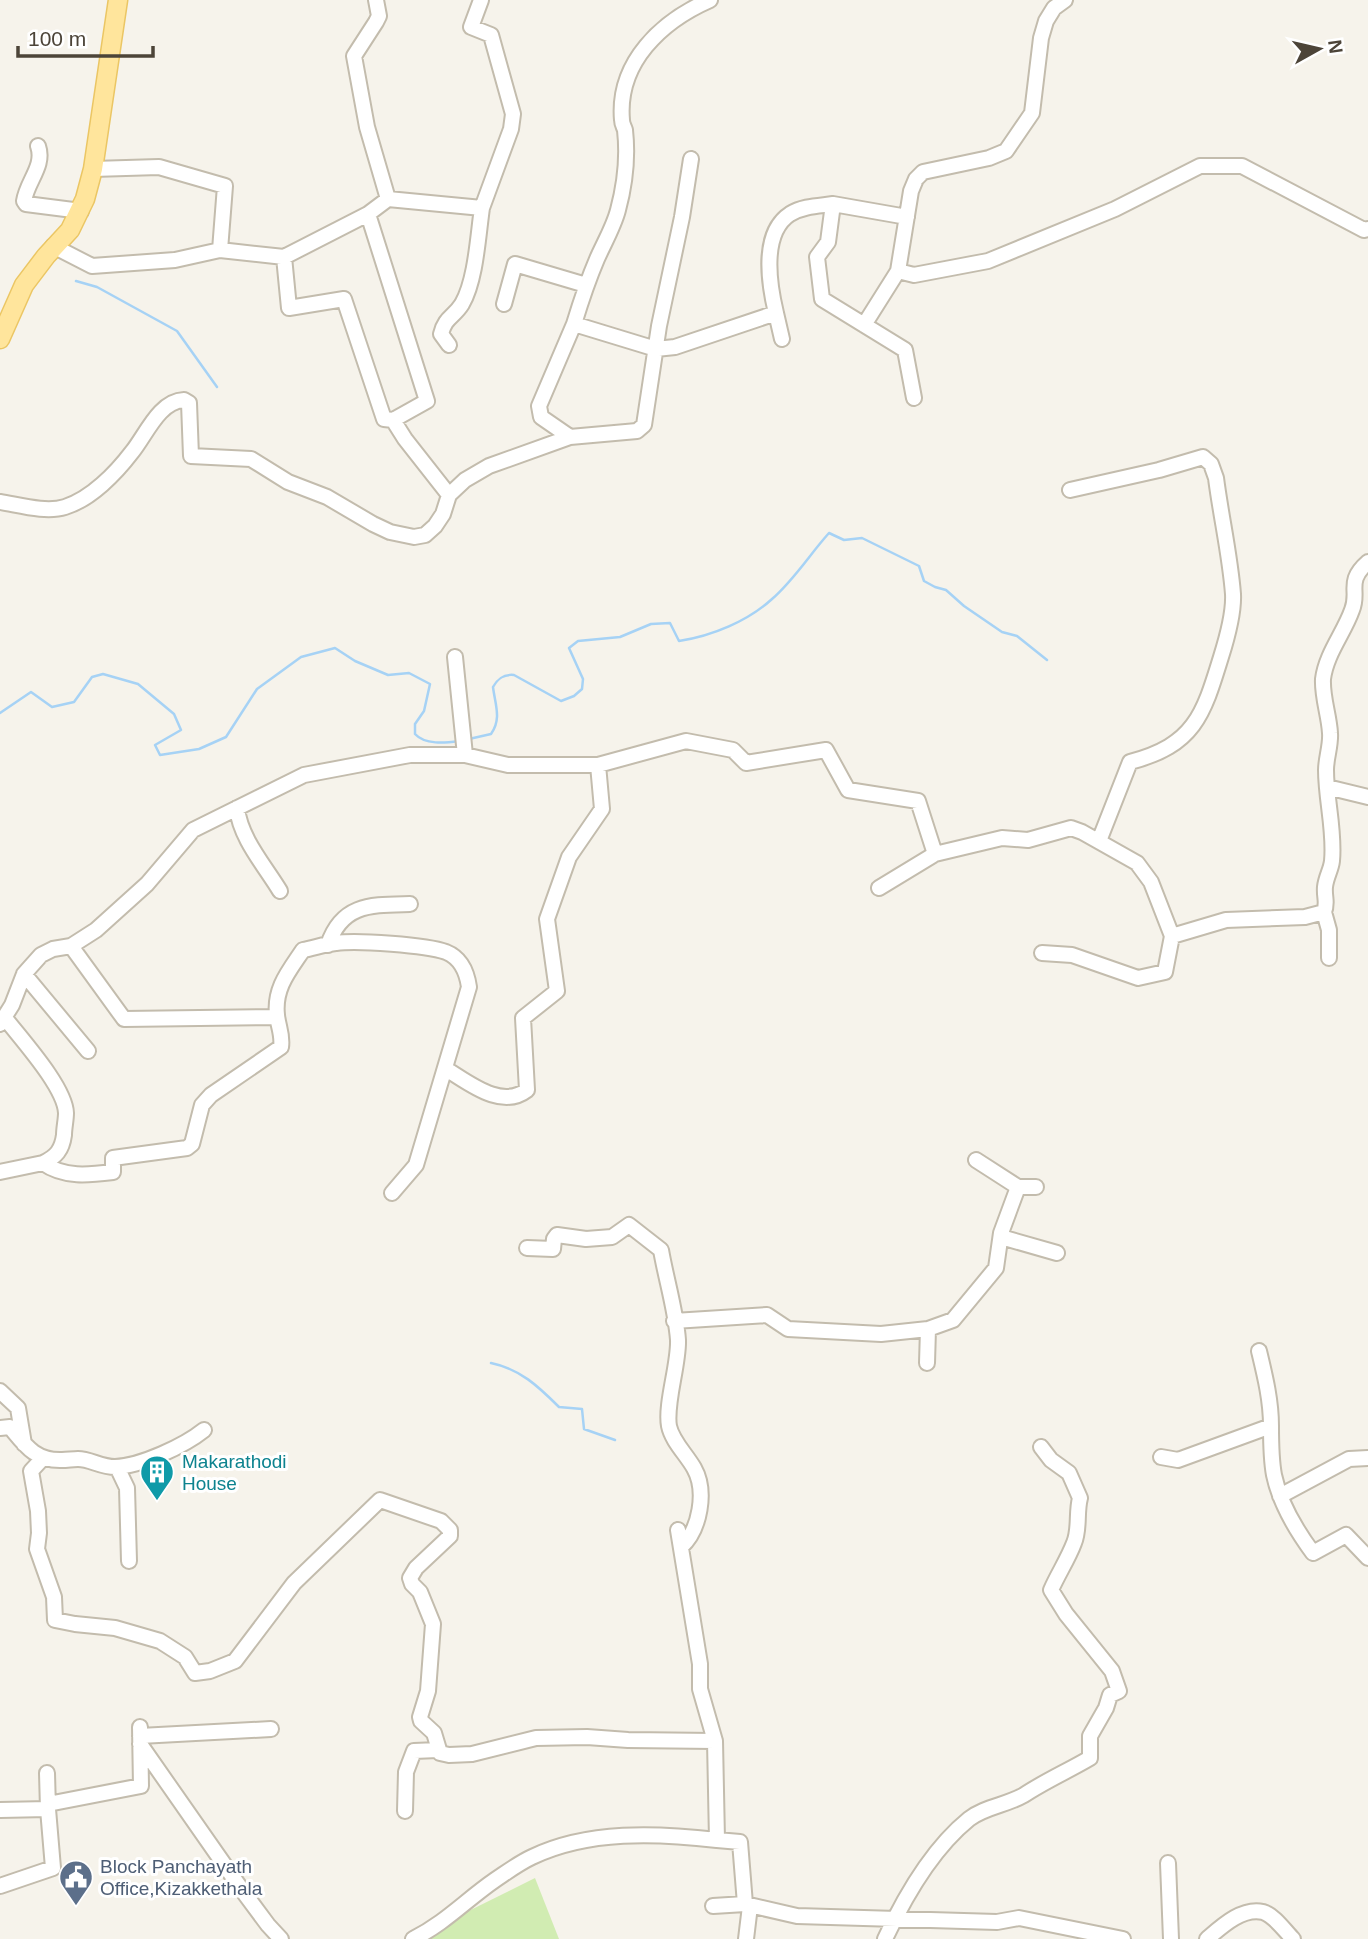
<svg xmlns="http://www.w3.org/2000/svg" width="1368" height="1939" font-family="Helvetica,sans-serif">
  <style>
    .green { fill: #d1ecb2 }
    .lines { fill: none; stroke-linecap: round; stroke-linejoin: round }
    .stream { stroke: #a6d2f5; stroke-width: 2.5 }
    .minor-casing { stroke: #c3bcad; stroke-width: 18 }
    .major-casing { stroke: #ebc664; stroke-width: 21 }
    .minor { stroke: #fff; stroke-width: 14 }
    .major { stroke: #ffe59c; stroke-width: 18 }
    .labels { text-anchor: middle; stroke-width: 6; stroke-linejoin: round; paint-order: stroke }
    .culture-label { font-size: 19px; fill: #0d838f; stroke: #fff; text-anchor: start }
    .service-label { font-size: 19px; fill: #4e5e75; stroke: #fff; text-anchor: start }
  </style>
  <rect width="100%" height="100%" fill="#f6f3eb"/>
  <path class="green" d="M535,1878L559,1939H412Z"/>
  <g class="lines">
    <path class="stream" d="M76,281L97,287L177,331L217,387
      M0,713L31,692L52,707L74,702L92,677L103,674L138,684L174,714L181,730L155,745L160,755L199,749L226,737L257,689L301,657L335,648L355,661L388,675L409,673L430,684L424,711L415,724V734C425,745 445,743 459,741
      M469,739L491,734C502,719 495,704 493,687C498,678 504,674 514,675L561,701L574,696L582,689L583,679L569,648L578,641L620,637L651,624L670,623L679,641C712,636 748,621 772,599C794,580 810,554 829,533L844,540L862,538L919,566L924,581L935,587L946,590L964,606L1002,632L1017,636L1047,660
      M491,1363C520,1369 538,1386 559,1407L582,1409L584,1429L615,1440"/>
    <g class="minor-casing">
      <path id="minor" d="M481,0L471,27L491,35L513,114L511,129L482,208
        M710,0C662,21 617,62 622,120C622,124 624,127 625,130C628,157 625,184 618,210C614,226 604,243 597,259C588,280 581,301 574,324L656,349L675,347L776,313C769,284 761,233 790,214C803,206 819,206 833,204
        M38,146C45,166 27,181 24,201L26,204L81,211
        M93,169L159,167L225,186L220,250
        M388,199L482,208C478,235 476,280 462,304C454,317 445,317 441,334L449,345
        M368,214L427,401L393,420
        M907,217L833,204L828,242L817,257L822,299L905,350L914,398
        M53,246L92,266L175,260L220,250L284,257L289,308L344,299L384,419L393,420L405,439L449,495
        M284,257L368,214L388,199L367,127L354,56L376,22L379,16L376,0
        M898,271L911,191L916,179L923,172L989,158L1006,151L1032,113L1041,38L1046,21L1054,8L1065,0
        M504,304L515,264L586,285
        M776,313L782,339
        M864,325L898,271L914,275L988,261L1115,209L1200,166H1242L1364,230L1368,229
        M570,437L541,417L539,406L574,324
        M1070,490L1159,470L1203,457L1211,464L1216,478C1221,517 1230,555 1233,594C1234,613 1227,638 1221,657C1203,716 1194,745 1130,762L1099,841
        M0,502C19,505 46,513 65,507C91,499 116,473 132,452C146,435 159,401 184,400L189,403L191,456L251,459L288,482L327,497L373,524L390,532L414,537L425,535L435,526L443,514L449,495L465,480L489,466L570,437L637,431L644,425L659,326L682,217L691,159
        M455,657L465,755
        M1327,787L1368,797
        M237,808C240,838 265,866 280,891
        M935,854L1002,838L1028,840L1071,828L1082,832L1137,863L1151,882L1172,936L1226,920L1305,917L1324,912C1328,903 1324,897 1325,887C1326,877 1331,870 1332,861C1335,831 1326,800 1326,770C1326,758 1331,745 1330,733C1329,715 1322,697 1323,679C1326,654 1344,633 1352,610C1360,591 1345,582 1368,562
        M1324,912L1329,930V958
        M328,945C342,903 372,905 410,904
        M71,946L124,1019L277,1017
        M1042,953L1072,955L1138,978L1165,972L1172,936
        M24,974L88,1051
        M5,1018C22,1040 65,1087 66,1113C66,1120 64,1128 64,1135C62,1150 56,1157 43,1163
        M0,1024L12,1005L24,974L41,955L53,949L71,946L96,930L147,884L193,830L304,775L410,755H465L508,765H598L686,741L733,750L746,763L826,750L848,790L918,801L935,854L879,888
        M446,1069C468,1082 501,1110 527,1090L523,1018L557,991L547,919L569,857L602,809L598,765
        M976,1160L1018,1187
        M0,1172L43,1163C64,1178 89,1175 113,1172V1158L187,1148L192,1144L202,1105L211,1095L281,1047C283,1035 278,1026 277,1015C274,988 289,971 303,950C314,948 325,944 336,943C357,940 426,945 446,952C461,958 467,973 469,987L416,1165L392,1193
        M1001,1237L1057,1253
        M527,1248L553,1249L554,1239L557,1235L586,1239L612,1237L629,1225L661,1250C666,1279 676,1311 678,1340C679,1364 665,1404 669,1426C672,1441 686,1454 694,1468C707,1491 700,1530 681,1547
        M674,1321L767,1315L788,1329L881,1334L928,1329L953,1320L996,1268L1001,1233L1018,1187H1036
        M1259,1351C1265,1376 1271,1400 1271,1426C1271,1443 1271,1459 1274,1475C1280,1504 1296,1530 1313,1553L1346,1535L1368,1558
        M927,1363L928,1329
        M0,1391L18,1408L24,1444
        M0,1428L10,1427C25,1445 35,1461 62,1460C67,1460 73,1459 78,1459C90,1459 101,1467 115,1467C141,1466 184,1446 204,1430
        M1161,1457L1178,1460L1271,1426
        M43,1458L31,1471L38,1511L39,1533L37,1549L54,1597L55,1620L75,1624L115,1628L160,1641L185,1657L195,1673L210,1671L235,1661L294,1583L380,1500L441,1521L450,1530V1536L416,1568L410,1578L412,1584L420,1592L433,1624L428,1691L420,1717L421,1721L434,1733L440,1753L449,1755L472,1754L536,1738L587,1737L628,1740L715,1741
        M117,1467L127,1488L129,1561
        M1280,1496L1349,1459L1368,1458
        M678,1530L700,1664V1689L715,1741L717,1840L740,1842L745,1904L713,1906
        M140,1736L271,1729
        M140,1744L242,1890L268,1925L281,1939
        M48,1804L141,1786L140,1727
        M0,1810L48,1809
        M405,1811L406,1772L414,1751L438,1750
        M1168,1863L1171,1939
        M0,1886L53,1868L48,1809L47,1773
        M745,1904L797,1916L997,1922L1019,1918L1123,1939
        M413,1939C445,1923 466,1900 495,1880C507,1872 519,1863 532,1857C588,1830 657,1833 717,1840
        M746,1939L750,1906
        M885,1939C905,1896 932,1849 969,1819C984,1807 1007,1805 1024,1795C1045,1781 1068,1771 1090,1758V1736L1106,1708L1110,1695L1119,1691L1112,1671L1066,1614L1051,1590C1058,1574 1068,1559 1074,1543C1080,1529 1076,1513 1080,1498L1069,1473L1051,1460L1041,1447
        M1207,1939C1221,1927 1242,1907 1263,1912C1274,1915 1285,1931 1293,1939"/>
    </g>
    <g class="major-casing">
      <path id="major" d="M0,339L24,285L46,256L70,230L85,199L93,169L118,0"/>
    </g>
    <use href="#minor" class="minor"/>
    <use href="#major" class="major"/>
  </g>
  <defs>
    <g id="building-pin" transform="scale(1.75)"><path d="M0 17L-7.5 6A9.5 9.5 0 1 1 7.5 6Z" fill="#0f9aa8" stroke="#fff"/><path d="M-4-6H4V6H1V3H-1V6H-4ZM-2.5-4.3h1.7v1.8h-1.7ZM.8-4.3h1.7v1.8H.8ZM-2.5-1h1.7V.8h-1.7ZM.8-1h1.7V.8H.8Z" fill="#fff"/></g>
    <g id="civic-pin" transform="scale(1.75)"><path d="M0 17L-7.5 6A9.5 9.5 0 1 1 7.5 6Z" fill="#5c6f8a" stroke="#fff"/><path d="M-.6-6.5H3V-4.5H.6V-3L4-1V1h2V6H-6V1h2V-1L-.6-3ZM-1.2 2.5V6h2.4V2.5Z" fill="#fff"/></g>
  </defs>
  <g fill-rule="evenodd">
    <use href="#building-pin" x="157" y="1472"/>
    <use href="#civic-pin" x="76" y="1877"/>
  </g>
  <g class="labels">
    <g class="culture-label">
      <text x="182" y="1468">Makarathodi<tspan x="182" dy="22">House</tspan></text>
    </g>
    <g class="service-label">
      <text x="100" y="1873">Block Panchayath<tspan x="100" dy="22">Office,Kizakkethala</tspan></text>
    </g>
  </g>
  <g transform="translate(1319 49) rotate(82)" stroke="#ffffff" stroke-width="5" paint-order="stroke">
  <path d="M0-5L12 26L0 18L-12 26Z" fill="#4c4438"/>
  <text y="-10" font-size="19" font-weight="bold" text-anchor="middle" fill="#4c4438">N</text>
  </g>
  <path d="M18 46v10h135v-10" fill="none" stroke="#4c4438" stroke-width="3.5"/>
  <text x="28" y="46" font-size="21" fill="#4c4438" stroke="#ffffff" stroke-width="5" paint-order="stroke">100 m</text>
</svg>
